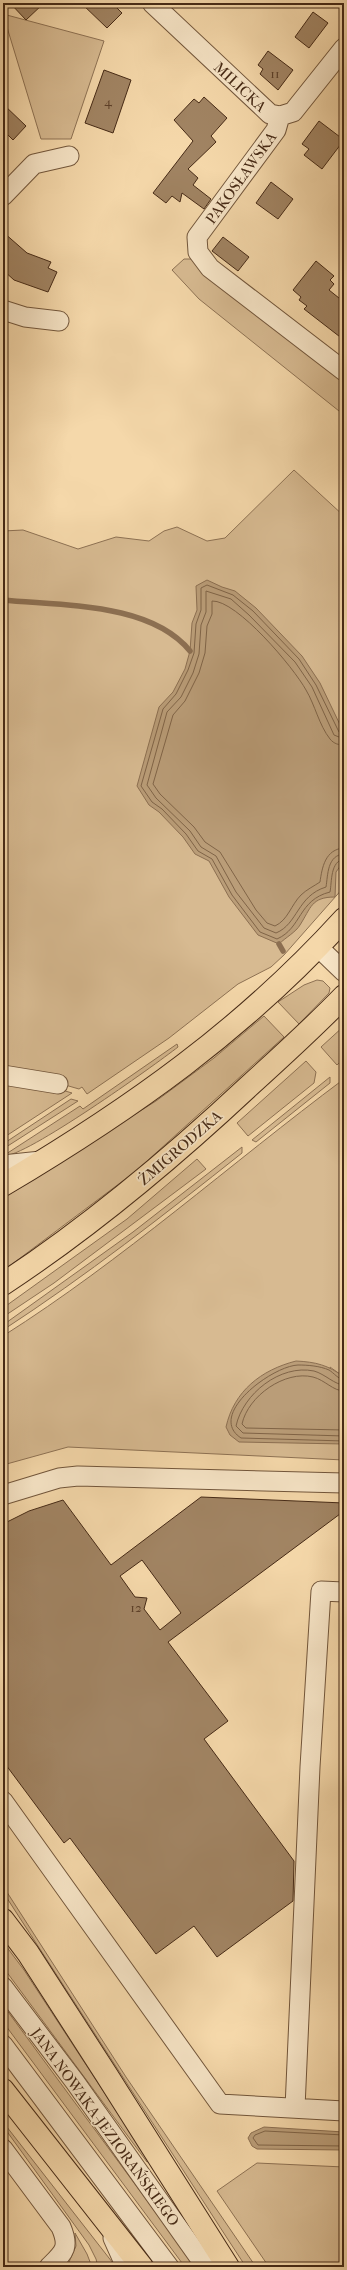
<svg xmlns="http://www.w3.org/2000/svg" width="347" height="2270" font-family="'IM FELL French Canon',serif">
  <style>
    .green { fill: #d7ba91; stroke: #8e7254 }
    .water { fill: #ba9d78; stroke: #8c6f51 }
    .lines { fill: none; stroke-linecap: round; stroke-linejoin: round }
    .shore { stroke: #806447; stroke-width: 1 }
    .stream { stroke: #8c6f51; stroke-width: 5.5 }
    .building { fill: #a18463; stroke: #462a16; fill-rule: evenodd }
    .minor-casing { stroke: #72563b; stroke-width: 21 }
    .major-casing { stroke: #462a16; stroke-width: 24 }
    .minor { stroke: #f8e6c8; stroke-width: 19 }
    .major { stroke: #f5d8aa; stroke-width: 22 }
    .labels { text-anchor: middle; stroke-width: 3.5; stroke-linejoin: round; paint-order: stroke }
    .number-label { font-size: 13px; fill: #5d4029 }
    .street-label { font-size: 15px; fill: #462a16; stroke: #f8e6c8 }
  </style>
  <rect width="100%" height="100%" fill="#f5d8aa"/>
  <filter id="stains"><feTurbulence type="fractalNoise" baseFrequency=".005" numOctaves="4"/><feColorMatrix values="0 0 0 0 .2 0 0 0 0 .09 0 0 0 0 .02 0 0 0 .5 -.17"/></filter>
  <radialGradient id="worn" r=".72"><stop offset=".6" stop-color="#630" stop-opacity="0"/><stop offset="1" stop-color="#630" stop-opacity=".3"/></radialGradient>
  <path class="green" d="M3,14L104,41L71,139H41Z
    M184,259H191L344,379V415L199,299L172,270Z
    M294,470L344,516V887L284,955L271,967L238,984L169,1038L87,1094L82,1087L79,1089L3,1067V531L23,530L78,549L116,537L149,541L164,531L177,527L207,541L225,538Z
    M317,980L323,981L330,988L329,993L299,1024L278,1002L304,985Z
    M264,1016L284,1037L136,1171L3,1271V1197L156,1101L214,1058Z
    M344,1026V1058L337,1065L321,1047Z
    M177,1044L178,1047C155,1065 25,1158 3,1156L80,1106L83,1109Z
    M306,1061L316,1072L314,1083L248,1136L237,1123Z
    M330,1077V1083L256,1142L252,1140Z
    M344,1079V1377L330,1367L342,1445L344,1444V1460L68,1447L3,1465V1336C123,1260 230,1164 344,1079Z
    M3,1083L55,1088L72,1093L3,1138Z
    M71,1099L78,1101L3,1149V1144Z
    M242,1147V1153C164,1215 86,1276 3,1330V1325L133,1232Z
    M197,1159L206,1169L54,1283L3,1317V1308L127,1219Z
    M3,1886L126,2077L256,2267H246L227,2238L3,1892Z
    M3,1942L24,1970L149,2161L147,2162L3,1967Z
    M3,2005L14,2020L196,2267H185L3,2022Z
    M3,2122L116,2267H98L96,2259L89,2245L3,2126Z
    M257,2163L344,2167V2267H269L217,2191Z
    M75,2233L87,2254L92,2267H74L69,2262L76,2246Z"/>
  <path class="water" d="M207,580L222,587L235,591L256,608L302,656L320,683L344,733V861L336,872L335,897C311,897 311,908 300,925C296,932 285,938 279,944L258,935L229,897L209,861L195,854L183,837L159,812L149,805L137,786L159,707L173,692L185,669L190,651L192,623L197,610L196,586Z
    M296,1361C316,1362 328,1365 344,1377V1444L239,1442L230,1435L226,1427C234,1391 261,1370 296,1361Z
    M264,2127L344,2132V2150L257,2149L252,2146L248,2138L251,2133Z"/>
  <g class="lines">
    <path class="shore" d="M344,734L339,732L316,685L299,659L253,611L233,595L207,585L201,588V610L196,624L194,653L188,670L176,694L163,709L141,786L152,802L162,809L186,834L198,851L212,859L232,895L260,932L277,939C302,928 298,900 330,892C332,882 330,861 344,859
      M344,739L334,735L312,687L295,662L249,615L231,599L206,591V612L201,625L199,654L193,673L181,697L167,712L147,785L156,798L190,831L201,847L216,856L236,892L264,928L276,933C298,924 297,896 326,887C328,875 327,855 344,854
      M344,745C339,745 334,744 330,739C319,725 315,705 306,690C294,668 237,600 212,601V614L207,626L205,653L199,673L185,701L173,715L153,784L160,794L194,827L205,842L220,852L256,910L267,923L275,926C288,920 291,905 301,895C306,890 314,886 320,882C322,868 325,849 344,848
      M344,1380C338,1379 334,1373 329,1370C320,1366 308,1365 298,1365C272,1366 206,1415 241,1438L344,1441
      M344,1385C335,1385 325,1374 314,1371C280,1364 243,1394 236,1426L243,1433L344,1436
      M344,1391C333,1391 325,1380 313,1377C285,1370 248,1396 242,1424L246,1428L344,1430
      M344,2135L265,2131L255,2135L253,2138L258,2145L344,2146"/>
    <path class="stream" d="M3,600C61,606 150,602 190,651
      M279,944L283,951"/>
  </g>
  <path class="building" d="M10,3H44L26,20Z
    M81,3H112L122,13L107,28Z
    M313,12L328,23L309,48L295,37Z
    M268,51L293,70L278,90L260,74L263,69L258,65Z
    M104,70L131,80L113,133L85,123Z
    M204,97L227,118L211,136L216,142L188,169L198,178L193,185L211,199L204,209L182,193L180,202L172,196L166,203L153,193L193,141L174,120L194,99L199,103Z
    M3,104L26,126L13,140L3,130Z
    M319,121L344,140L322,169L304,155L309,149L302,144Z
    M271,182L293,199L278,219L256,203Z
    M3,232L27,253L51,262L48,268L57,272L48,292L14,280L3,270Z
    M223,237L249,257L238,271L212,251Z
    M316,261L334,276L330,280L334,284L329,290L344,302V340L304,309L307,306L299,300L301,297L293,290Z
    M201,1497L344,1503V1511L168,1642L228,1721L204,1739L294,1861L293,1901L217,1957L194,1926L156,1954L70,1838L64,1843L3,1761V1524L29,1511L63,1500L111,1565ZM142,1560L181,1613L160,1630L144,1609L147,1598L135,1597L120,1576Z"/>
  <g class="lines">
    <g class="minor-casing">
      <path id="minor" d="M152,3L270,114L280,116L293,112L344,48
        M280,116L276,130L197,237L198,252L210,268L344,371
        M3,196L34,164L69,156
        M3,310L25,317L59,321
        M318,947L344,972
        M3,1075L58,1084
        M3,1165L41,1161
        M3,1495L59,1478L78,1476L344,1483
        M3,1801L220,2104L344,2111
        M3,1987L75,2082L206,2267
        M3,2045L169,2267
        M295,2108L310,1767L321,1591L344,1592
        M3,2149L61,2227C70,2248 64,2252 49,2267
        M113,2238L126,2267"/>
    </g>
    <g class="major-casing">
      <path id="major" d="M3,1185C131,1109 243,1030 344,919
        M3,1284C91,1226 172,1158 249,1086C281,1057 314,1027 344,996
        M3,1920L28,1953L106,2074L228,2267
        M3,2090L142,2267"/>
    </g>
    <use href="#minor" class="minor"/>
    <use href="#major" class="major"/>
  </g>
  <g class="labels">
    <g class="number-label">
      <text x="275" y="78">11</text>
      <text x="108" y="106">4</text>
      <text x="136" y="1612">12</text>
    </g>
    <g class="street-label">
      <text transform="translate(240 87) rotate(43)" y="5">MILICKA</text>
      <text transform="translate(241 178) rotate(-54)" y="5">PAKOSŁAWSKA</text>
      <text transform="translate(180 1148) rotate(-41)" y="5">ŻMIGRODZKA</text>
      <text transform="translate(105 2127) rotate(54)" y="5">JANA NOWAKA-JEZIORAŃSKIEGO</text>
    </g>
  </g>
  <rect width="347" height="2270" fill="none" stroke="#f5d8aa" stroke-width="16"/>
  <rect x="4" y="4" width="339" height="2262" fill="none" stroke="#462a16" stroke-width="2"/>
  <rect x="8" y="8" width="331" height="2254" fill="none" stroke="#462a16"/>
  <rect width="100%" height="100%" filter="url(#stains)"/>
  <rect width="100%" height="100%" fill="url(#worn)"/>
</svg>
